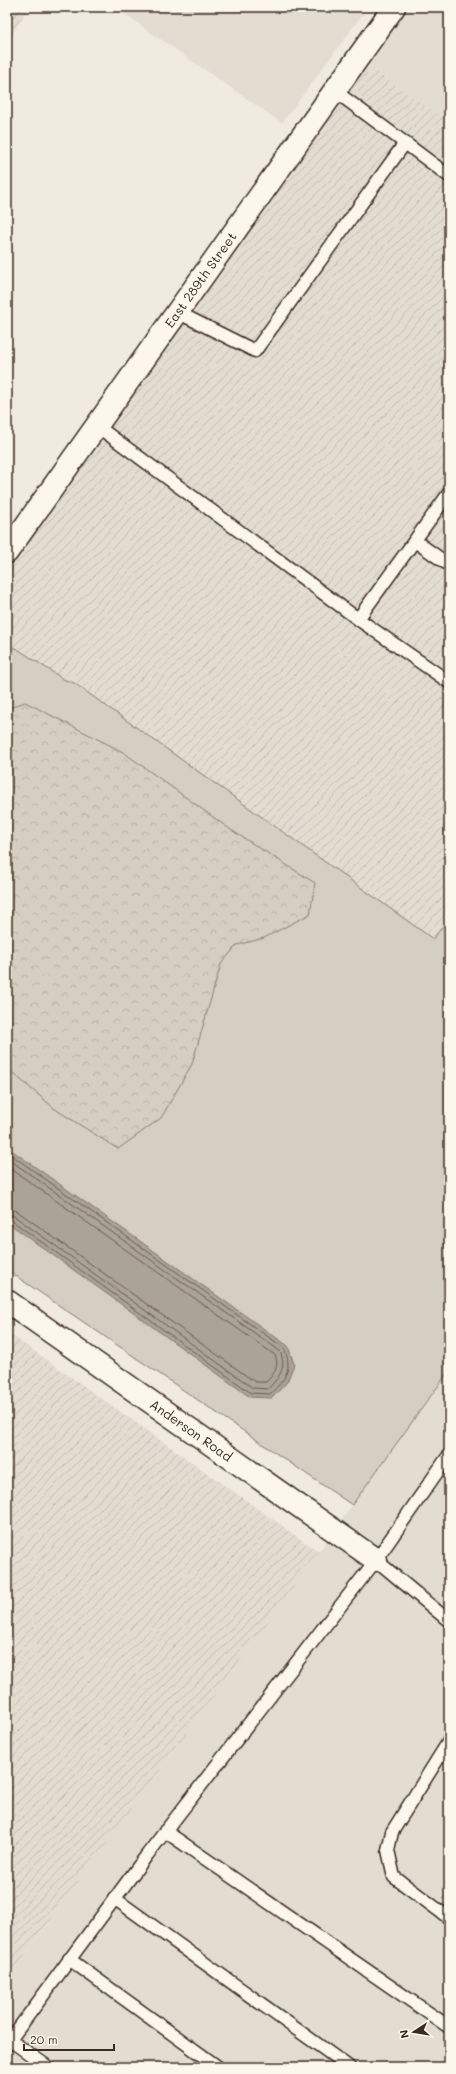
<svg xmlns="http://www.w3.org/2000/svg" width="456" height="2074" font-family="Mali,sans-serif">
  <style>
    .built { fill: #e2dcd1 }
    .industrial { fill: url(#industrial-furrows) }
    .grass { fill: #d5cec3; stroke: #887c70 }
    .forest { fill: url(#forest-crowns); stroke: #887c70 }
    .water { fill: #aca397; stroke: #7f7367 }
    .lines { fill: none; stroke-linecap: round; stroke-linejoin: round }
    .shore { stroke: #685a4e; stroke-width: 1 }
    .lane-casing { stroke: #3b2a1e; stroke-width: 15 }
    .street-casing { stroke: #3b2a1e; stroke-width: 25 }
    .lane { stroke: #fbf7ec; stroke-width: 12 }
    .street { stroke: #fbf7ec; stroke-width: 22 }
    .labels { text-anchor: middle; stroke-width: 4; stroke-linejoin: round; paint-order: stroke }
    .street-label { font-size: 13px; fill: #3b2a1e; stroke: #fbf7ec }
  </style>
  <defs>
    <pattern id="industrial-furrows" width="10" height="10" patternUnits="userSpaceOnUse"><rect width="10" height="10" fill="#e2dcd1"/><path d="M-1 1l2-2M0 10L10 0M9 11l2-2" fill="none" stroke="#c3bdb3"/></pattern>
    <pattern id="forest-crowns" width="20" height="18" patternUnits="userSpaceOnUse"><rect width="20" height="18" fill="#d5cec3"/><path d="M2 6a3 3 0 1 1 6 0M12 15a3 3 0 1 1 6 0" fill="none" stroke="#b8b1a7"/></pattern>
  </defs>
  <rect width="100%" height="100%" fill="#f0ebe0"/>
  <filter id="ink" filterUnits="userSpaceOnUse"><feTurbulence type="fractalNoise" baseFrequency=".025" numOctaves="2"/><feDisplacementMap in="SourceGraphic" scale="8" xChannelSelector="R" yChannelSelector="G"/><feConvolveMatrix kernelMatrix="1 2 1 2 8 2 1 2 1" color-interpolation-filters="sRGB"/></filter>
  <g filter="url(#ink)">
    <path class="built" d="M114,7H368L282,123Z
      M408,7H449V121L366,65Z
      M449,1372V2067H7V1980Z"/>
    <path class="industrial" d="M7,7H29L7,42Z
      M366,65L449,121V1371L352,1505L7,1270V573Z
      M7,1332L319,1552L7,1980Z"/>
    <path class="grass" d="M7,648H16L63,679L74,683L433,939L449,918V1371L352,1505L7,1270Z"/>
    <path class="forest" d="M25,702L123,752L231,830L315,883L310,914L264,938L237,945L221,964L192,1064L161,1118L118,1149L55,1109L7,1068V709Z"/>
    <path class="water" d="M7,1147L288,1346L294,1364L287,1382L272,1398L250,1397L7,1222Z"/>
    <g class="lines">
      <path class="shore" d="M7,1152L284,1348C293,1369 286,1379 270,1394L251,1393L11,1220L7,1219
        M7,1158L280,1351C287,1368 280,1376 268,1389L253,1388L14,1216L7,1214
        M7,1166L275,1355C280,1367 274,1374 266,1382H255L17,1211L7,1208"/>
      <g class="lane-casing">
        <path id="lane" d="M405,143L449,176
          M177,312L255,351L405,143L335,91
          M97,426L358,619L449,493
          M415,541L449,565
          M358,619L449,682
          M376,1560L449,1621
          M449,1741L392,1832L388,1850L394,1877L449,1918
          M165,1831L449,2027
          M114,1898L349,2067
          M69,1959L218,2067
          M10,2040L48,2067
          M7,2044L147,1855L376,1560L449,1455"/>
      </g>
      <g class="street-casing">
        <g id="street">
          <path id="s1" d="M7,552L394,7"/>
          <path id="s2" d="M7,1301L376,1560"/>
        </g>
      </g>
      <use href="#lane" class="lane"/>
      <use href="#street" class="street"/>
    </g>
  </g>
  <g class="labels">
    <g class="street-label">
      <text dy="5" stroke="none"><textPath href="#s1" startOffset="334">East 289th Street</textPath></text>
      <text dy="5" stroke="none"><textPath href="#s2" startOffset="225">Anderson Road</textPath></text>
    </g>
  </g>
  <rect width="456" height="2074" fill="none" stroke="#fbf7ec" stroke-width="24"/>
  <rect x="12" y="12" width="432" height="2050" fill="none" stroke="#3b2a1e" stroke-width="1.5" filter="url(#ink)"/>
  <g transform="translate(414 2032) rotate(258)" stroke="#fbf7ec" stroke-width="3" paint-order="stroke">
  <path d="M0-3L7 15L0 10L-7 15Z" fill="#3b2a1e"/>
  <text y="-6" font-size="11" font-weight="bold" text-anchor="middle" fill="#3b2a1e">N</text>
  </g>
  <path d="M24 2044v6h90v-6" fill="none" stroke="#3b2a1e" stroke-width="2"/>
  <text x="30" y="2044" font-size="12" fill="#3b2a1e" stroke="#fbf7ec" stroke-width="3" paint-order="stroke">20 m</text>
</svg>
